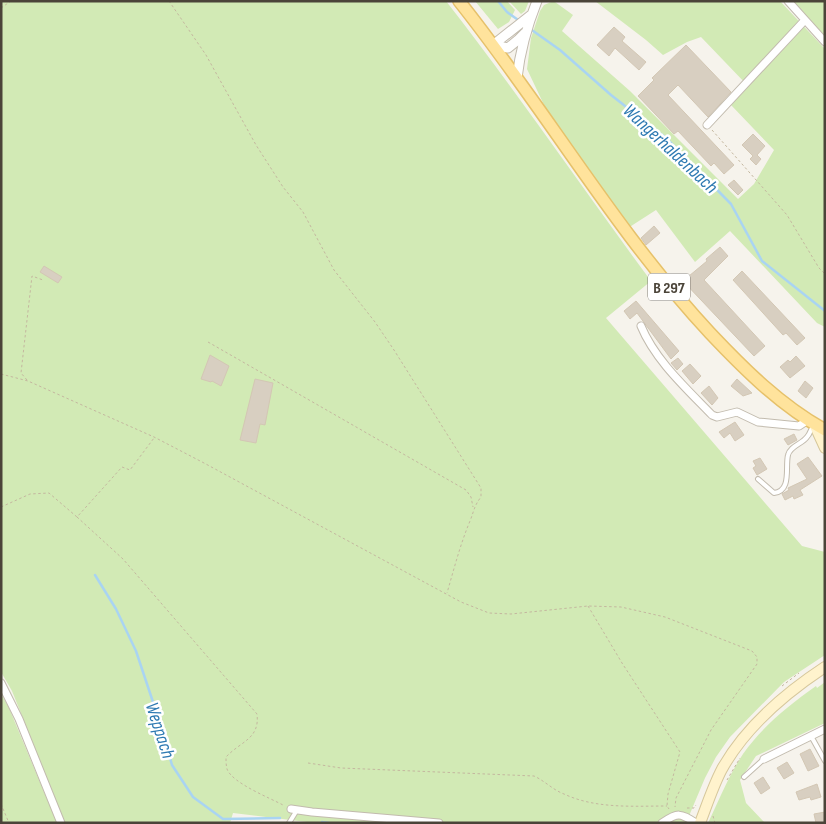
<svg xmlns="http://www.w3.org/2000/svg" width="826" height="824" font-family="'Sofia Sans Condensed',sans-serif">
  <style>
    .green { fill: #d2eab5 }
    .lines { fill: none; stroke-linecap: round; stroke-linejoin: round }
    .stream { stroke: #a9d4f2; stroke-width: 2.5 }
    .building { fill: #d8cfc1; stroke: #d3c7b4 }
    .service-casing { stroke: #c2bbae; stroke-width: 6 }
    .minor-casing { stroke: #c2bbae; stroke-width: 9 }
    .tertiary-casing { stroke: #c2bbae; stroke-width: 11 }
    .secondary-casing { stroke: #d6c79b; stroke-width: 12 }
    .primary-casing { stroke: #e6c16a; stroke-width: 14 }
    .path { stroke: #c4b79f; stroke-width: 1; stroke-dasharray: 2.5 2.5; stroke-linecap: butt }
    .service { stroke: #fff; stroke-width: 4 }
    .minor { stroke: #fff; stroke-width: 7 }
    .tertiary { stroke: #fff; stroke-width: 9 }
    .secondary { stroke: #fff3cd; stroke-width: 10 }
    .primary { stroke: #ffe39c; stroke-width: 11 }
    .labels { text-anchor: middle; stroke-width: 5; stroke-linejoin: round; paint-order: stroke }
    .shield { fill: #fff; stroke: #817c74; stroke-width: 1 }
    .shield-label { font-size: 16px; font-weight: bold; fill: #4b4439 }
    .water-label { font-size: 19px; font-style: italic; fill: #2e7ab2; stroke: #fff }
  </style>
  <rect width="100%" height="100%" fill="#f6f3ec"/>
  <path class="green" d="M1,1H446C517,92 582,188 651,281L606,318L802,546L825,552V655L784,682L730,737L716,757L705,778L686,823H315L233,813L230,823H65L12,691L1,672Z
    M475,1H507L515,10L509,22L498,29Z
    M509,1H529L525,11L521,14Z
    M595,1H780L825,49V327L817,323L730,231L695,262L656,210L628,228L554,126L527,69L531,38L540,11L544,5L551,2H555L573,15L562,31L630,91L738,199L754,184L774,150L731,105L748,86L701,37L687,42L663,55L646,40Z
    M790,1H825V41Z
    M825,682V723L756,756L740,780L746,803L765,823H708C719,800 729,775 743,754C763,726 788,706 816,686L817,688Z
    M1,694L9,708L57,823H1Z"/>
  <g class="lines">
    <path class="stream" d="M498,1L507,12L521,22
      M529,28L560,50L611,95L666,138L731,204L762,261L825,311
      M95,575L116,609L136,651L158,717L172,765L193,797L223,819L280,818
      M322,822L329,823"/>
  </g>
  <path class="building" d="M614,27L625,37L622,41L646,62L639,70L615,48L609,56L597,45Z
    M686,45L731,92L708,117L678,85L668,95L734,165L724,174L714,163L711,166L678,131L674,134L638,96L654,80L652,78Z
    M753,134L765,146L757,155L761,159L756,165L750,159L753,156L742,145Z
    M734,180L743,190L738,195L728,185Z
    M654,226L660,233L646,245L641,238Z
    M720,247L728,256L704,280L765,346L754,356L683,281L707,261L706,259Z
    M44,266L62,277L58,283L40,272Z
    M742,271L805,338L797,345L786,333L783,335L733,280Z
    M636,301L679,351L671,359L637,313L630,319L624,311Z
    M210,355L229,366L221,386L212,381L211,382L201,379Z
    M796,356L805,366L790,378L780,367L788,360L790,362Z
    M678,358L683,364L677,370L671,363Z
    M690,364L701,376L693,384L682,371Z
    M255,379L273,383L265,425L260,424L256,443L240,440Z
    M737,379L752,393L743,396L731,386Z
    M805,381L813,388L806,398L798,391Z
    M709,386L718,398L712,405L701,393Z
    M735,422L744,435L735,441L730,433L724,438L719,432Z
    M794,434L797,440L788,445L784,439Z
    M808,457L822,476L800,490L803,495L794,499L793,496L785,500L782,494L789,490L788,488L807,479L797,464Z
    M760,458L767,469L757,475L753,468L756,466L753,461Z
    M810,749L819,766L808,771L800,754Z
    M787,762L794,773L784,779L777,768Z
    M763,777L770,788L761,794L754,783Z
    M817,784L821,797L811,800L810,797L799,800L796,792Z
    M825,812V823H816L814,814Z"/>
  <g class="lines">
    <g class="service-casing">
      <path id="service" d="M758,479L774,493C792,491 785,467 788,455C790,446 802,444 807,437C810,434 811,429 813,426
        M811,736L825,761
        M744,777L764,759
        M289,823L297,810"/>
    </g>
    <g class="minor-casing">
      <path id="minor" d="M788,1L825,42
        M707,125L805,20
        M641,326C655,360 686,388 712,415L717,417L737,412L758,422L799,426L808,420
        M1,683L19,719L61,823
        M764,759L825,729
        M291,809L312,812L439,823
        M662,823C678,812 680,813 696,823"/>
    </g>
    <g class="tertiary-casing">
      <path id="tertiary" d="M493,45L531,15
        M493,45L508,48L519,39L525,33
        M517,78C520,51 527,26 537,1"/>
    </g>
    <g class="secondary-casing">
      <path id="secondary" d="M814,424L825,448
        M700,823C707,805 713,786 722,769C746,726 784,694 825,667"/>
    </g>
    <g class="primary-casing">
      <path id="primary" d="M459,1C546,110 615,231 710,333C744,369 781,406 825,430"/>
    </g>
    <path class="path" d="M169,1L206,55L256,145L283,187L303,212L334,270L375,322L394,350L481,488V497C474,506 474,511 470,521C460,545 454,569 447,593
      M1,8L11,1
      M712,130L787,215L819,268L825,274
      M208,342L466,490L471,497L473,507
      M1,374L28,381L154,437L204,463L461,602L489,613L511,614L588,606L621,607L665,617L752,651L757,657V664L711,730L676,798L675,807
      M27,380L21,373L32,276L43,280
      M1,507L30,494L49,493L77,517L122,467L130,470L154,438
      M77,517L123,559L257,714C260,739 241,741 226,757C226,761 226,765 227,769C232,783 270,798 283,805
      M588,606L622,663L680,752L668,794L667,806L669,809
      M782,686L799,673
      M308,763L341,768L534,776C545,781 553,790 564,794C596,809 633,806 667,806
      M727,780L740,758
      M1,804L9,823
      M687,808H694L696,805
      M713,816L715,823"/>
    <use href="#service" class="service"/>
    <use href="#minor" class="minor"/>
    <use href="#tertiary" class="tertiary"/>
    <use href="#secondary" class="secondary"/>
    <use href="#primary" class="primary"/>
  </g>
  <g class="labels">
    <rect class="shield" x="648" y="273.5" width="42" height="27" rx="4"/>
    <g class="shield-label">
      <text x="669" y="293">B 297</text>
    </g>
    <g class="water-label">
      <text transform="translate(671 148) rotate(43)" y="7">Wangerhaldenbach</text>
      <text transform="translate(161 730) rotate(72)" y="7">Weppach</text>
    </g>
  </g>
  <rect width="826" height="824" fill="none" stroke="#4b4439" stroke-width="5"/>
</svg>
